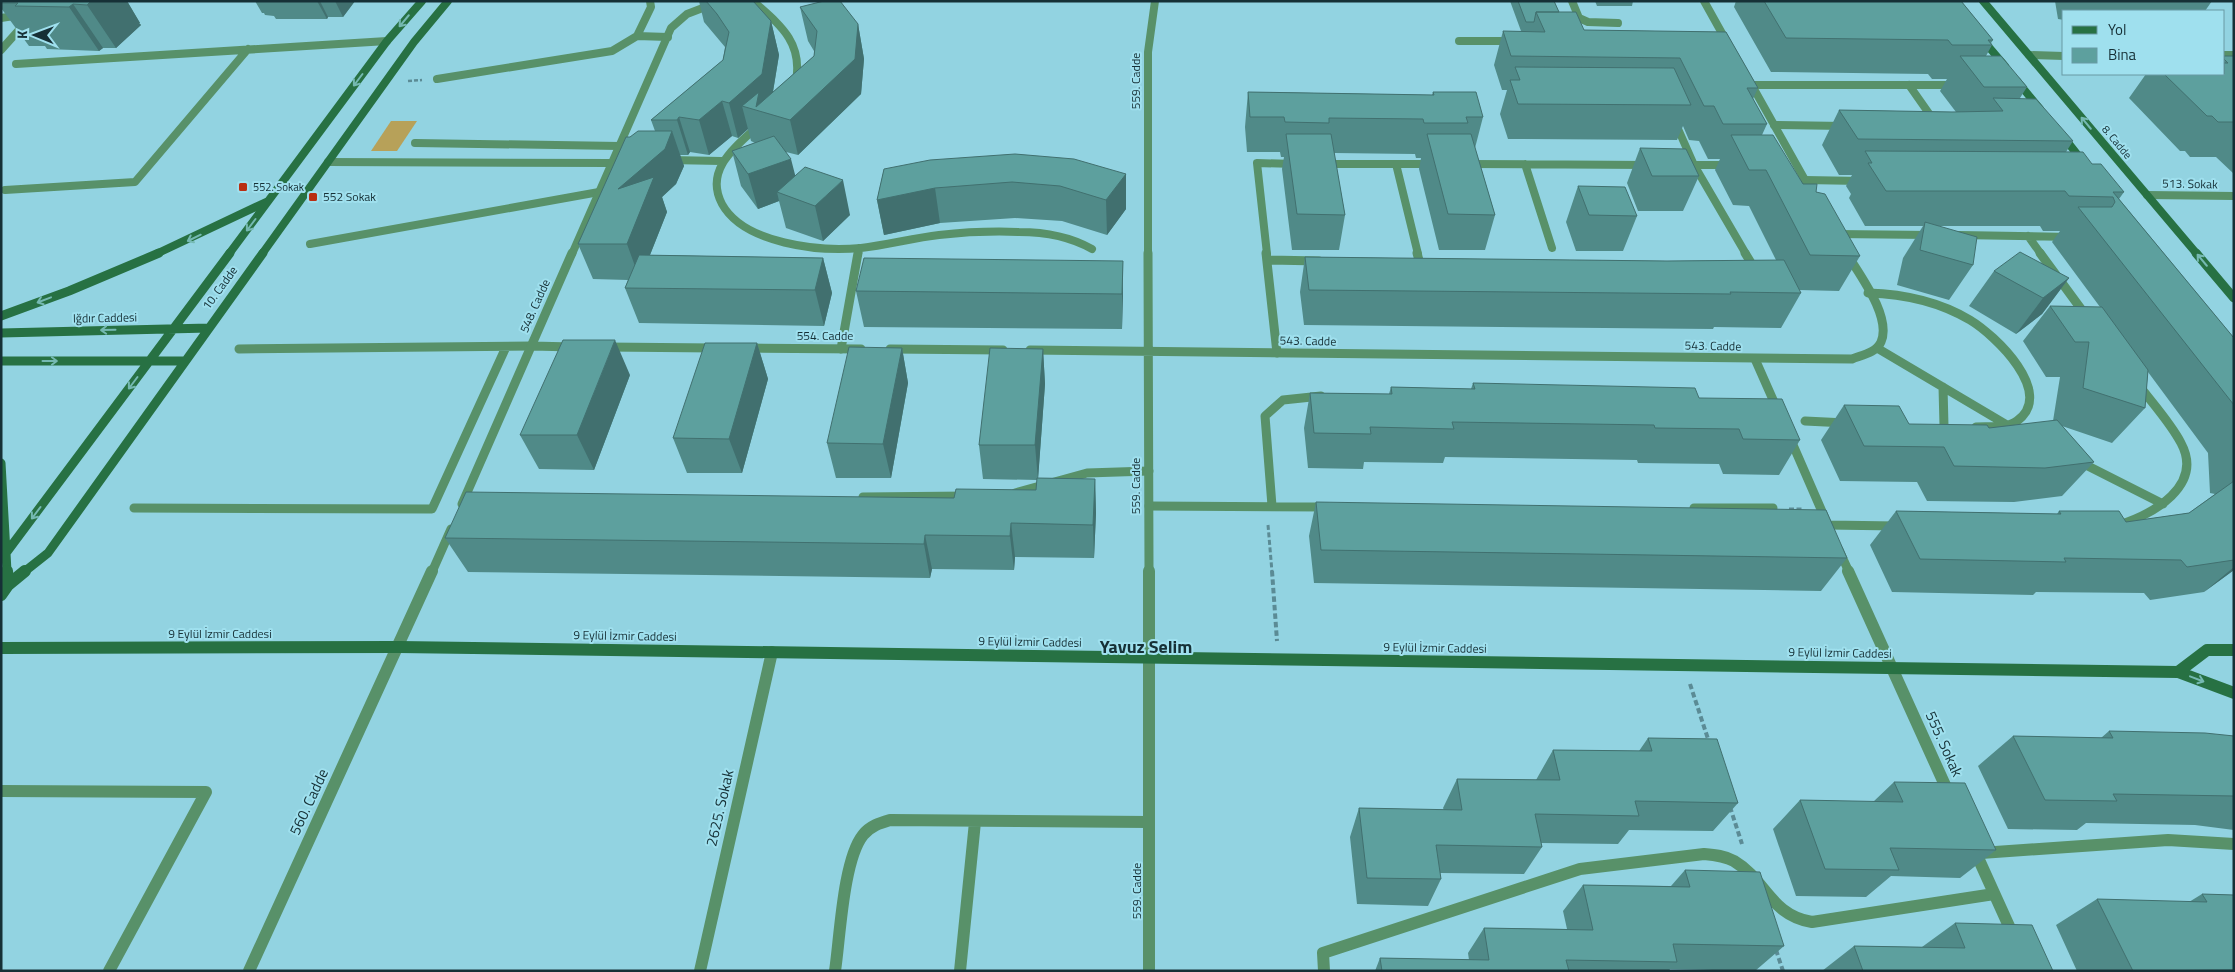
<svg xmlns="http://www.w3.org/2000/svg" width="2235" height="972" font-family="'Titillium Web',sans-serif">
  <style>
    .green { fill: #b7a159 }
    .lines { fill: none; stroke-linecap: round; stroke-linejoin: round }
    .path-far2 { stroke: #5b8b95; stroke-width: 2.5; stroke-dasharray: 4 2; stroke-linecap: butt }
    .path-far1 { stroke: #5b8b95; stroke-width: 3; stroke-dasharray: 5 2.5; stroke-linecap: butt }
    .path { stroke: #5b8b95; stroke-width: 4; stroke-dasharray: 5.5 3; stroke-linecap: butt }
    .service { stroke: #589169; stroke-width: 12 }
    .minor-far2 { stroke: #589169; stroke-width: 8 }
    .minor-far1 { stroke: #589169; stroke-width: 9 }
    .minor { stroke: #589169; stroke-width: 12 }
    .tertiary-far2 { stroke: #589169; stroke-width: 8 }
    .tertiary-far1 { stroke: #589169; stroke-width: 9 }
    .tertiary { stroke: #589169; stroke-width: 12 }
    .secondary-far2 { stroke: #277143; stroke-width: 8 }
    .secondary-far1 { stroke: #277143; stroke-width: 9 }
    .secondary { stroke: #277143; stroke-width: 12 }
    .wall { fill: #508a88 }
    .shaded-wall { fill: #41706f }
    .building { fill: #5da09e; stroke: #41706f }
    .oneway { stroke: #75b9b2 }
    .poi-dot { fill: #b92e12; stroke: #9fe0ee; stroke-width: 2 }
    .labels { text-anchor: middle; stroke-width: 4; stroke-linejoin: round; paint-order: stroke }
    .far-street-label { font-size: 11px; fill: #163036; stroke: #9fe0ee }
    .far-poi-label { font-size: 11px; fill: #163036; stroke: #9fe0ee; text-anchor: start }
    .street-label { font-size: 12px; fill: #163036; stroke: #9fe0ee }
    .poi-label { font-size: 12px; fill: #163036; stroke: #9fe0ee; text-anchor: start }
    .near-street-label { font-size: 15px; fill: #163036; stroke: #9fe0ee }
    .district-label { font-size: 18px; font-weight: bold; fill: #163036; stroke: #9fe0ee }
  </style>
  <rect width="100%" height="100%" fill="#92d3e1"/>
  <path class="green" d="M391,121H417L397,151H371Z"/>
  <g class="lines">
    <path class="path-far2" d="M408,81L422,80"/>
    <path class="path-far1" d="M1789,509H1802
      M1268,525L1272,572"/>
    <path class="path" d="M1272,571L1277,641
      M1690,684L1709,742
      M1730,807L1742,844
      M1776,950L1783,971"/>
    <path class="service" d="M835,971C840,938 843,860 863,835C870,826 880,823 890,820L1149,822
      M960,971L975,822"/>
    <path class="minor-far2" d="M753,1C780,25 803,42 796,81
      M1572,1L1579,18L1588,22L1618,23
      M1,18L20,15
      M637,36L668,37
      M1459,41H1513
      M1,50L27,21
      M16,64L387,41
      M437,79L612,51L637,36L651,7L650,1
      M1751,85H1957
      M1909,85L1935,122
      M1675,122L1694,165L1746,254
      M1774,125L1845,126
      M758,126C735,147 704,170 722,204C744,244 820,252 861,248C887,245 913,238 939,235C966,232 993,231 1019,232C1045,232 1069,236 1092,249
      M415,143L620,146
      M669,160L721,161
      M328,162L612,163
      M1322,164H1433
      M1396,164L1418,254
      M1467,164L1648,165
      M1525,164L1552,248
      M1690,165H1730
      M1805,180L1861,181
      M5,190L135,182L248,49
      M2147,195L2234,196
      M1835,234L1930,235
      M1959,235L2070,237
      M2028,236L2041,254
      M310,244L599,192
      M858,254L859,248
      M1267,254L1257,163L1295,164"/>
    <path class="minor-far1" d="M1266,253L1277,353
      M1417,253L1420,264
      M1745,253L1756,271
      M2040,253L2087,317
      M1267,260L1319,261
      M1868,293C1904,294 1938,301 1970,320C1995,335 2056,393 2017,421C2006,429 1989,426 1976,427
      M1877,348L2007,425
      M239,349L532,346
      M841,349L858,253
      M1755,359L1778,411
      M1943,387L1944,426
      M1805,421L1846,423
      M1790,438L1827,523
      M2078,461L2163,504
      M1015,493L1087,473L1149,471
      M863,497L968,496
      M1149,506L1327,507
      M1272,506L1265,416L1283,400L1321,396
      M134,508L432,509L506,347
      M1694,508H1773
      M1828,525L1897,526
      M2119,525C2153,514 2204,486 2181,443C2170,422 2152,403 2138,384
      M1839,550L1849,572"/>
    <path class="minor" d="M1848,571L1949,794
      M1,791L206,792L109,971
      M1975,851L2013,935
      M1981,853L2168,840L2234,844
      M700,971L772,652
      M1324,971L1323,953L1580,869L1704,854C1715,855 1725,856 1734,861C1766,880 1770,915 1812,922L1994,894"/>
    <path class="tertiary-far2" d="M1704,1L1728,44
      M2029,55L2064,56
      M2224,55H2234
      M1750,82L1814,196
      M572,254L671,28L687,14L721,1
      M1148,254V52L1155,1"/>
    <path class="tertiary-far1" d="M1148,253L1149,572
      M532,346L573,347
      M605,347L716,348
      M745,348L861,349
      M890,349L1003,350
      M1030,350L1852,359C1862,355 1876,353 1881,342C1892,317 1859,274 1847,254
      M462,504L572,253
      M432,572L451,529"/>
    <path class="tertiary" d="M1149,571V971
      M249,971L432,571"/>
    <path class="secondary-far2" d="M1983,1L2197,254
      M1982,39L2005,66
      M2017,81L2040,109
      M2062,135L2084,163
      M156,254L266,202
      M229,254L387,41L422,1
      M262,254L414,42L448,1"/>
    <path class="secondary-far1" d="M2196,253L2234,298
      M1,316L69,291L159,253
      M1,333L209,328
      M1,361H185
      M1,463L6,553
      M7,572L6,553L230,253
      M24,572L48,553L263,253"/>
    <path class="secondary" d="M7,571L8,585L25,571
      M1,595L8,585
      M1,648L399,647L2178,672
      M2234,650H2207L2178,672L2234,693"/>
  </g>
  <path class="wall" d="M1,1H127L140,23H139L141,25L116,48H103L99,51L47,49L45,46H29L1,8Z
    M255,1H355L343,17H328L327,19H276L274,16L265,15L264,13H262Z
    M699,1H753L771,21L779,55L773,92L814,56V51L808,41L800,7L858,24L864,59L861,94L798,155L786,152L795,176L850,215L823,241L786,228L779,201L758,209L741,186L732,151L755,143L751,141L748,129L738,138L732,136L709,155L690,152L688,155H680L684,166L676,184L662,197L667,212L650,255L823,258L832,293L824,326L639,323L625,288L628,280L593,279L578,244L630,137L655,131L651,120L723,60L725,47L704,22Z
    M1510,1H1554L1559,12L1584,30L1726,32L1758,88L1753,99L1767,124L1762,135L1803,184L1816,192L1860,256L1839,291L1799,290L1801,293L1781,328L1714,327L1713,329L1304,325L1300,292L1305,257L1667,261L1776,260L1749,206L1733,205L1715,170L1720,159H1708L1699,141L1689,140L1683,126L1677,140L1508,139L1500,114L1507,90H1502L1494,65L1503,31H1521Z
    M1595,1H1633L1632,6H1597Z
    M1736,1H1961L1993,40L1991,43L1992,45L1986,56L2027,87L2020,98L2073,141L2066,152L2092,164L2124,192L2119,199L2234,338V570L2204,592L2150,600L2144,593L2036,592L2033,595L1892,592L1870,545L1896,511L2057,514L2059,511L2126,522L2189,513L2215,494L2210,493L2208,453L2148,372L2145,408L2112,443L2062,426L2094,462L2062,496L2014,502L1927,501L1917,482L1840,481L1821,440L1844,405L1909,424L1989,428L2053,421L2060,377H2046L2023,341L2050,306L2100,307L2052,242L2060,231H2043L2040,226H1938L1973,265L1949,300L1897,285L1903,258L1923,226H1865L1849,198L1851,194L1846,186L1852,175H1839L1822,145L1839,110L1956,112L1940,91L1947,79H1932L1928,74L1771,72L1734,7Z
    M2055,1H2212L2205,11H2064V20L2058,19Z
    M2224,56H2234V174L2216,157H2190L2185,151H2180L2129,98L2146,74H2224Z
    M1248,92L1432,95L1433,92L1483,117L1475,148L1495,215L1485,250H1439L1419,169L1421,158H1416L1415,154L1334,153L1345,215L1339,250H1292L1282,169L1284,157H1281L1280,152H1247L1245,127Z
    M1640,148L1699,176L1683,211H1638L1627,183Z
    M884,169L1126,174V209L1107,235L1062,221L1015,218L940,223L884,235L877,200Z
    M1578,186L1637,216L1623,251H1576L1566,222Z
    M1123,261L1122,329L864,327L856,291Z
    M1994,271L2069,278L2042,314L2016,334L1969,306Z
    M757,343L768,379L742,473H687L673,438Z
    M902,348L908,383L891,478H836L827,443Z
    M1043,349L1045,384L1038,478L1095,479L1096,513L1094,558L1015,557L1014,570L932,569L930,578L468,572L445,538L954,498L1036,490L1037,480L983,479L979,445Z
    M630,375L594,470L539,469L520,435Z
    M1473,383L1699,398L1800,440L1779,475L1723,474L1719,464L1638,463L1637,460L1445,457L1443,463L1364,462L1363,469L1308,468L1304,428L1310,393L1389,394L1391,387L1471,389Z
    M1316,502L1847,558L1821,591L1314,583L1309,536Z
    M2109,731L2234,736V830L2195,825L2086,823L2077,830L2008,829L1978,766L2013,736L2101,738Z
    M1648,738L1738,803L1713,831L1629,830L1618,844L1541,843L1542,847L1524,874L1440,873L1441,879L1428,906L1357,904L1350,837L1359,808L1444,810L1443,808L1457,779L1536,780L1553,750L1639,751Z
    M1894,782L1996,850L1960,878L1891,876L1866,897L1796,896L1773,829L1800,800L1873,802Z
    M1685,870L1784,946L1755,971L1670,969L1669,971H1375L1380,958L1469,960L1468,953L1484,928L1567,929L1563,911L1583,885L1671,886Z
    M2202,894L2234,895V971H2077L2056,925L2097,899L2189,902Z
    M1955,923L2053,971H1822L1854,946L1922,947Z"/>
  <path class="shaded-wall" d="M91,1H127L140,23H139L141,25L116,48L87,5Z
    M317,1H320L328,17L327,19Z
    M335,1H355L343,17Z
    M73,4L103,48L99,51L69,7Z
    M771,21L779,55L770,109L742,106L748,129L738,138L729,103Z
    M858,24L864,59L861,94L798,155L790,120Z
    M722,101L732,136L709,155L699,120Z
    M679,117L690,152L688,155L677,120Z
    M672,131L684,166L676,184L662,197L667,212L640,280L627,244L618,189Z
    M791,159L800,194L777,192L779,201L758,209L748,174Z
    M1126,174V209L1107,235L1106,200Z
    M843,180L850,215L823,241L815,206Z
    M935,188L940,223L884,235L877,200Z
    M823,258L832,293L824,326L815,290Z
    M1123,261V296L1122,329V294Z
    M2069,278L2042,314L2016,334L2043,298Z
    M615,340L630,375L594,470L577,435Z
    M757,343L768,379L742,473L729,439Z
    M902,348L908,383L891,478L883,444Z
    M1043,349L1045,384L1038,480L1035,445Z
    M1095,479L1096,513L1094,558L1093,525Z
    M1011,523L1015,557L1014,570L1010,536Z
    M925,535L932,569L930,578L924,544Z
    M2234,567V570L2204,592Z"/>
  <path class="building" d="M1,1H91L87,5L73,4L69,7L15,6L18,3H1Z
    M706,1H753L771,21L762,74L729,103L722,101L699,120L679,117L677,120H651L723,60L729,32L717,14Z
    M824,1H840L858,24L855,59L790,120L742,106L759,92L756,107L814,56L817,31L800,7Z
    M1518,1H1554L1559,12H1536L1534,22H1526Z
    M1764,1H1961L1993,40H1988L1992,45H1952L1948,40L1786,38Z
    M1536,12H1576L1584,30L1726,32L1758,88H1747L1767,124H1723L1714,106H1704L1680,58L1511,56L1503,31L1545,32Z
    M1960,56H2001L2027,87H1984Z
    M2224,56H2234V122H2218L2212,116H2207L2164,74H2224V63H2228L2224,59Z
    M1515,67L1674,68L1691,105L1518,104L1510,80H1520Z
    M1248,92L1434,95L1433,92H1476L1483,117H1466L1468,123H1424L1423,119L1329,118V123L1285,122L1284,117H1250Z
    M1993,98L2036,99L2073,141L1858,139L1839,110L1952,112L2003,111Z
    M638,131H672L665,149L618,189L654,177L627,244H578L626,137H630Z
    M1286,134H1331L1345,215L1297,214Z
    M1427,134H1471L1495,215L1448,214Z
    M1731,135H1773L1803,184H1817L1816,192L1825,194L1860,256L1810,255L1766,170H1749Z
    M774,136L791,159L748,174L732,151Z
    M1640,148L1686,149L1699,176H1652Z
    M1865,151L2083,152L2092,164H2101L2124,192H2113L2234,338V405L2078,207H2112L2115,202L2113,197L2069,196L2065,191H1886L1868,163H1872Z
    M1015,154L1074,159L1126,174L1106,200L1060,186L1012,182L935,188L877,200L884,169L930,160Z
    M805,167L843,180L815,206L777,192Z
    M1578,186L1625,187L1637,216L1589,215Z
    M1925,222L1977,237L1973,265L1920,250Z
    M2020,252L2069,278L2043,298L1994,271Z
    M639,255L823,258L815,290L625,288Z
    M1305,257L1667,261L1784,260L1801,293L1730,292L1731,294L1309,290Z
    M864,258L1123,261L1122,294L856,291Z
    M2050,306L2102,307L2148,370L2145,408L2083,388L2089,342H2075Z
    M563,340H615L577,435H520Z
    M705,343H757L729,439L673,438Z
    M849,347L902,348L883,444L827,443Z
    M990,348L1043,349L1035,445H979Z
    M1473,383L1695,388L1699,398L1782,399L1800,440L1743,439L1739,429L1655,428L1654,425L1452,422L1454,429L1370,427L1371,434L1314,433L1310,393L1392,394L1391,387L1475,389Z
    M1844,405L1899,406L1909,424L1987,425L1989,428L2057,420L2094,462L2045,468L1954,466L1944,447L1864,446Z
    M1037,478L1095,479L1093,525L1011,523L1010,536L925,535L924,544L445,538L466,492L954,498L956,489L1036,490Z
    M2234,481V560L2187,567L2181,560L2064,558L2066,562L1920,559L1896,511L2061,514L2059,511H2119L2126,522L2189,513Z
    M1316,502L1826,510L1847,558L1321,550Z
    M2109,731L2205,733L2234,736V796L2113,794L2117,801L2045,800L2013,736L2113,738Z
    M1648,738L1717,739L1738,803L1635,801L1639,816L1535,814L1542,847L1436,845L1441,879L1367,878L1359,808L1462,810L1457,779L1560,780L1553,750L1652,751Z
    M1894,782L1965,783L1996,850L1890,848L1899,870L1825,869L1800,800L1903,802Z
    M1685,870L1760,872L1784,946L1673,944L1677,962L1566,960L1569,971H1382L1380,958L1489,960L1484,928L1593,930L1583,885L1690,887Z
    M2202,894L2234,895V970L2133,971L2097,899L2207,902Z
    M1955,923L2032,925L2053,971H1863L1854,946L1965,948Z"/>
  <defs><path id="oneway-shaft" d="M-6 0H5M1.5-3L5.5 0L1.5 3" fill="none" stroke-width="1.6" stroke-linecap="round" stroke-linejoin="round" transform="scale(1.25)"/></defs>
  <g class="oneway">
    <use href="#oneway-shaft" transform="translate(404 21) rotate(130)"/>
    <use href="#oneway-shaft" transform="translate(358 80) rotate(127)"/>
    <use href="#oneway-shaft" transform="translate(2086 123) rotate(-130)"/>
    <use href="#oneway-shaft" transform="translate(251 225) rotate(127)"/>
    <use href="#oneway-shaft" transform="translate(194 238) rotate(154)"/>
    <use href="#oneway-shaft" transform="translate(2202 260) rotate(-130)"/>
    <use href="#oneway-shaft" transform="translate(44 300) rotate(159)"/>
    <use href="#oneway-shaft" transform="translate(108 330) rotate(179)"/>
    <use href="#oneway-shaft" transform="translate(50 361)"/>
    <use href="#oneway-shaft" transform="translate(133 383) rotate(127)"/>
    <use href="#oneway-shaft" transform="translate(36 513) rotate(127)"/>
    <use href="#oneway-shaft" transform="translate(2197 679) rotate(21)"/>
  </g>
  <g class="poi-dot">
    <rect x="238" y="182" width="10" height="10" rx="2.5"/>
    <rect x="308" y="192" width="10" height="10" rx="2.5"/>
  </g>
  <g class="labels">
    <g class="far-street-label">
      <text transform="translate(2117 142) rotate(50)" y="4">8. Cadde</text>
    </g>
    <g class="far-poi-label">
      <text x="253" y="191">552. Sokak</text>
    </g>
    <g class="street-label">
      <text transform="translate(1136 81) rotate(-90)" y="4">559. Cadde</text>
      <text transform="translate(2190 184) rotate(1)" y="4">513. Sokak</text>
      <text transform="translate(220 288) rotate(-54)" y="4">10. Cadde</text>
      <text transform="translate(535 306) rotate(-66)" y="4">548. Cadde</text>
      <text transform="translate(105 318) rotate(-1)" y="4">Iğdır Caddesi</text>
      <text x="825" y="340">554. Cadde</text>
      <text transform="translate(1308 341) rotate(1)" y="4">543. Cadde</text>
      <text transform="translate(1713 346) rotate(1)" y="4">543. Cadde</text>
      <text transform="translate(1136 486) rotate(-90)" y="4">559. Cadde</text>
      <text x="220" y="638">9 Eylül İzmir Caddesi</text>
      <text transform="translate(625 636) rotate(1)" y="4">9 Eylül İzmir Caddesi</text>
      <text transform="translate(1030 642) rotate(1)" y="4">9 Eylül İzmir Caddesi</text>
      <text transform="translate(1435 648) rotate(1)" y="4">9 Eylül İzmir Caddesi</text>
      <text transform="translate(1840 653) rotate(1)" y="4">9 Eylül İzmir Caddesi</text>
      <text transform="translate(1137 891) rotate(-90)" y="4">559. Cadde</text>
    </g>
    <g class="poi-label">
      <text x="323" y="201">552 Sokak</text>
    </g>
    <g class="near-street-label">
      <text transform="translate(1944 744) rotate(66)" y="5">555. Sokak</text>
      <text transform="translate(309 802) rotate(-65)" y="5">560. Cadde</text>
      <text transform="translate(720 808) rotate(-77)" y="5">2625. Sokak</text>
    </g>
    <g class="district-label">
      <text x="1146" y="653">Yavuz Selim</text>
    </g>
  </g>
  <rect width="2235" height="972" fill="none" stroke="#163036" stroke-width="5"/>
  <rect x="2062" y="10" width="162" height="65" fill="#9fe0ee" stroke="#689aa4"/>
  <rect x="2072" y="26" width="25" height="8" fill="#277143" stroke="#689aa4"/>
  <text x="2108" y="35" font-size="15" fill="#163036">Yol</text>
  <rect x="2072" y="48" width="25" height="15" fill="#5da09e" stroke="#689aa4"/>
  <text x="2108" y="60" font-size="15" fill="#163036">Bina</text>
  <g transform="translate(35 35) rotate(271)" stroke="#9fe0ee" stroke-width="4" paint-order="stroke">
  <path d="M0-4L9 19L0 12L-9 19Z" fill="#163036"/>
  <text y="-8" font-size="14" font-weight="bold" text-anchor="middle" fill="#163036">K</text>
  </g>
</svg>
